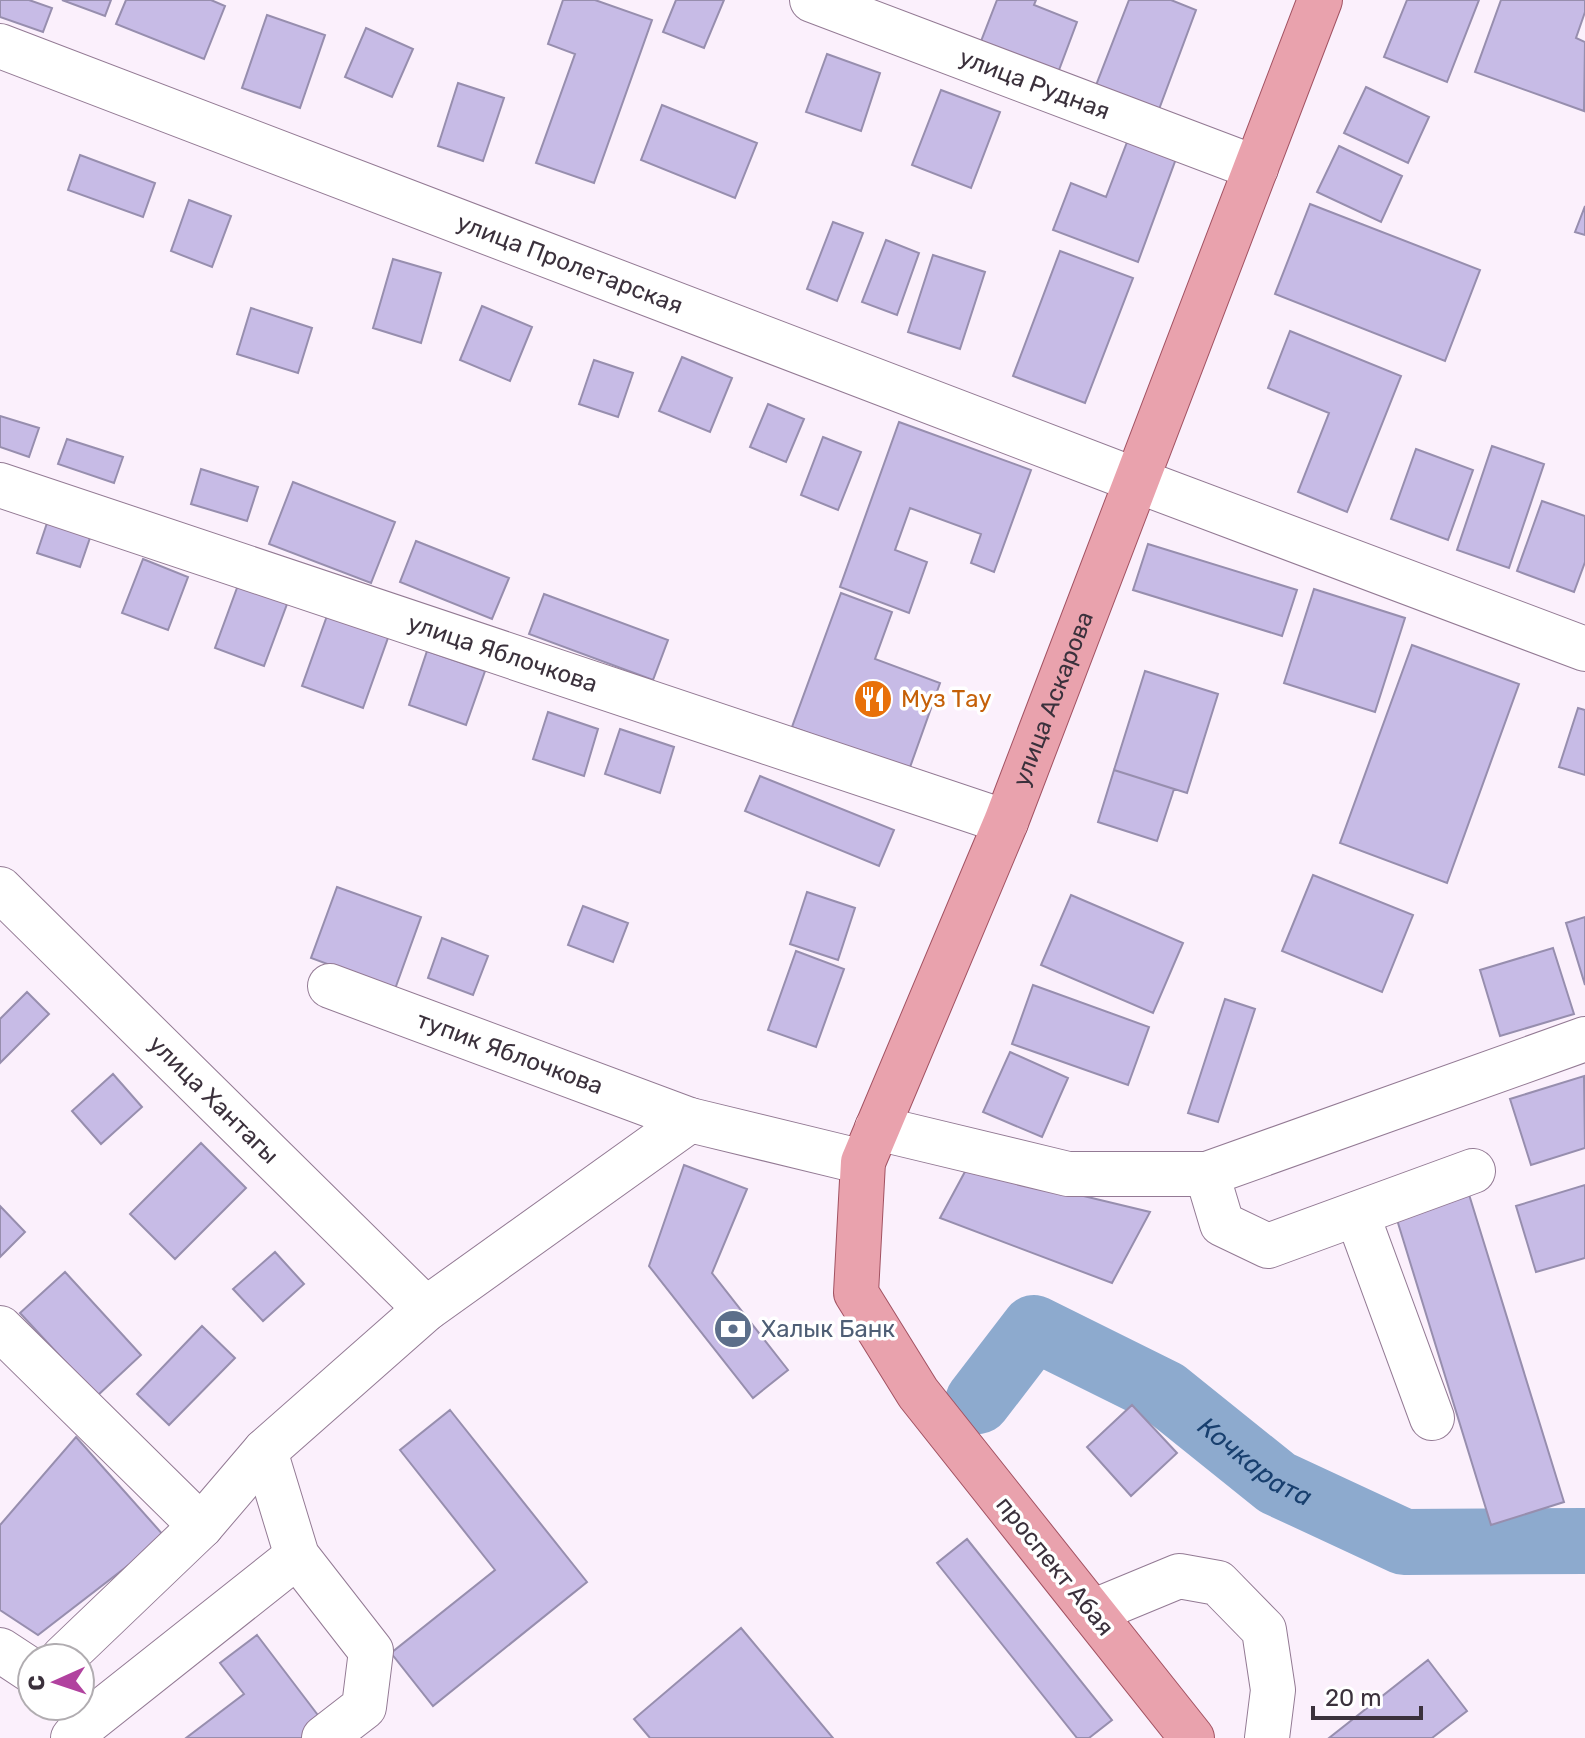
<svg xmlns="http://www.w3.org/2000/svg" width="1585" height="1738" font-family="Rubik,sans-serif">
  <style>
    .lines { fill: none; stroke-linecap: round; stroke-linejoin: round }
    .river { stroke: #8daace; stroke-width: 66 }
    .building { fill: #c7bbe6; stroke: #978eae; stroke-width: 2 }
    .minor-casing { stroke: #937a94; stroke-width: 46 }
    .major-casing { stroke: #a25262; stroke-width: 46 }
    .minor { stroke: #fff; stroke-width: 44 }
    .major { stroke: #e9a2ad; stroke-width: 44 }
    .labels { text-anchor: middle; stroke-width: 7; stroke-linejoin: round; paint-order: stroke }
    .street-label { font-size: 24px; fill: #3b313c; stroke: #fff }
    .food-label { font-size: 24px; fill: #c56008; stroke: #fff; text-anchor: start }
    .service-label { font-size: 24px; fill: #4e5e75; stroke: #fff; text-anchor: start }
    .water-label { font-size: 26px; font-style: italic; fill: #183f6e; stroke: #fff }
  </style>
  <rect width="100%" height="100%" fill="#fbf0fc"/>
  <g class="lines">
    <path class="river" id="s1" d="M978,1401L1034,1328L1165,1393L1277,1483L1404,1542L1585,1541"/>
  </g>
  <path class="building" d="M0,0H29L52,8L43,32L0,17Z
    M62,0H111L105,16Z
    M126,0H211L225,6L204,59L116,24Z
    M563,0H595L652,20L594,183L536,163L575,54L548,44Z
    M676,0H724L704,48L663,32Z
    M997,0H1036L1034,5L1077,22L1056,78L978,49Z
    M1129,0H1171L1196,10L1158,112L1095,88Z
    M1407,0H1479L1447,82L1384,57Z
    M1501,0H1585V12L1576,38L1585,42L1584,111L1475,72Z
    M267,15L325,35L300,108L242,88Z
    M366,28L413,49L392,97L345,77Z
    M827,54L880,73L861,131L806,112Z
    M458,83L504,98L483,161L438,146Z
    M1366,87L1429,117L1408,163L1344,133Z
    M941,90L1000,112L971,188L912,165Z
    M662,105L757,143L735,198L641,160Z
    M1129,137L1177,156L1138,262L1053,230L1071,183L1106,197Z
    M1339,146L1402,176L1381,222L1317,192Z
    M80,155L155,183L143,217L68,190Z
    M189,200L231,216L212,267L171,251Z
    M1310,204L1480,270L1445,361L1275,294Z
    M1585,206V235L1575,232Z
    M833,222L863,233L837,301L807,289Z
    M886,240L919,253L897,315L862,302Z
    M1060,251L1133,278L1085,403L1013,376Z
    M933,255L985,272L960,349L908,332Z
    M393,259L441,273L421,343L373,328Z
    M482,306L532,327L510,381L460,360Z
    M251,308L312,328L298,373L237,354Z
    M1290,331L1401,376L1347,512L1298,492L1329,413L1268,388Z
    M682,357L732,378L710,432L659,411Z
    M594,360L633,373L618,417L579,404Z
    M768,404L804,419L786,462L750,447Z
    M0,416L39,428L29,457L0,447Z
    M899,422L1031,470L994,572L971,563L981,534L910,508L895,550L927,562L909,613L840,587Z
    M823,437L861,452L838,510L801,495Z
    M67,439L123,457L114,483L58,464Z
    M1492,446L1544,464L1509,568L1457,550Z
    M1416,449L1473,470L1448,540L1391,519Z
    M201,469L258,487L247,521L191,504Z
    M293,482L395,522L371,583L269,544Z
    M1542,501L1585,516V562L1574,592L1517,571Z
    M50,514L93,529L80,567L37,553Z
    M416,541L509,578L492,619L400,582Z
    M1148,544L1297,590L1282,636L1133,590Z
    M143,559L188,577L168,630L122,613Z
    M241,577L290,596L264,666L215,648Z
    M1314,589L1405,618L1375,712L1284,683Z
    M841,593L892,612L875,659L940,683L909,770L792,727Z
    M544,594L668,640L653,680L529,634Z
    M328,613L389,635L363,708L302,686Z
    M1412,645L1519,684L1447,883L1340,843Z
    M427,651L485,671L466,725L409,705Z
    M1145,671L1218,694L1187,793L1114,770Z
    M1578,708L1585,710V775L1559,767Z
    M548,712L598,729L584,776L533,759Z
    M620,729L674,747L660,793L605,774Z
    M1114,770L1174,789L1157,841L1098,822Z
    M760,776L894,830L879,866L745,811Z
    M1313,875L1413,915L1382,992L1282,951Z
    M337,887L421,917L395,989L311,958Z
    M807,892L855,908L838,960L790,944Z
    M1071,895L1183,943L1153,1013L1041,965Z
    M583,906L628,923L613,962L568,945Z
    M1585,917V985L1566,923Z
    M442,938L488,956L473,995L428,978Z
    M1553,948L1574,1014L1500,1036L1480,970Z
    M796,951L844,969L816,1047L768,1030Z
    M1033,985L1149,1027L1128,1085L1012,1044Z
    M27,992L49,1014L0,1063V1019Z
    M1225,999L1255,1009L1218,1122L1188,1113Z
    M1010,1052L1068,1078L1042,1137L983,1112Z
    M113,1074L142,1107L101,1144L72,1111Z
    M1584,1076L1585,1148L1531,1165L1510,1099Z
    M201,1143L246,1188L175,1259L130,1214Z
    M684,1165L747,1189L712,1273L788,1370L753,1398L649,1266Z
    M967,1168L1150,1212L1112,1283L940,1218Z
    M1585,1185V1258L1536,1272L1516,1206Z
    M1467,1188L1564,1502L1491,1525L1394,1210Z
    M0,1206L25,1232L0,1257Z
    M275,1252L304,1284L263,1321L233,1289Z
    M65,1272L141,1355L97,1396L20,1313Z
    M202,1326L235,1358L169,1425L137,1394Z
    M1132,1405L1177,1453L1131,1496L1087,1447Z
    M450,1410L587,1582L433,1706L391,1653L495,1570L400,1450Z
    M76,1437L165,1537L38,1635L0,1610V1525Z
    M967,1539L1112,1720L1089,1738H1077L937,1563Z
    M741,1628L833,1738H650L634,1719Z
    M257,1635L330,1731L321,1738H186L244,1694L220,1663Z
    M1428,1660L1467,1711L1432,1738H1329Z"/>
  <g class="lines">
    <g class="minor-casing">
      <g id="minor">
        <path id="s2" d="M812,0L1256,168"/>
        <path id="s3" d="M0,46L1138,481L1585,649"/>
        <path id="s4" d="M0,485L1006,822"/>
        <path id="s5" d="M0,889L426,1309"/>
        <path id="s6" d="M330,986L690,1120"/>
        <path d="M877,1128L1068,1174H1207L1585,1039"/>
        <path d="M1207,1174L1222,1224L1268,1246L1473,1171"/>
        <path d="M1357,1214L1432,1418"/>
        <path d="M0,1328L201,1526"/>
        <path d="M265,1451L297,1556L371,1651L364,1707L324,1738"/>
        <path d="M1092,1612L1179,1576L1218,1583L1264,1630L1273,1690L1267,1738"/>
        <path d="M0,1650L32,1671"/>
        <path d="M63,1658L201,1526L265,1451L426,1309L690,1120L863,1162"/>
        <path d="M73,1738L84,1725L297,1556"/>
      </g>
    </g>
    <g class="major-casing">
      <g id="major">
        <path id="s7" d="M1192,1738L918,1393L856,1293L863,1162L1006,822L1320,0"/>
      </g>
    </g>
    <use href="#minor" class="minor"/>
    <use href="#major" class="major"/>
  </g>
  <defs>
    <g id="restaurant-disc" transform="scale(2)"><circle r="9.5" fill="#e8710a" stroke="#fff"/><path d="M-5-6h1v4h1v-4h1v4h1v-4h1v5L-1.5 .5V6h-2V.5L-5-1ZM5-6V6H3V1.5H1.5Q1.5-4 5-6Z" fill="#fff"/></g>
    <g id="bank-disc" transform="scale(2)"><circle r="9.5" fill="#5c6f8a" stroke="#fff"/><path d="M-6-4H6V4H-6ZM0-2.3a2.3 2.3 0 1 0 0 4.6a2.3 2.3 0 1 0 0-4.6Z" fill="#fff"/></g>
  </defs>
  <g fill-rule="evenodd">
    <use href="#restaurant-disc" x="873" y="699"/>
    <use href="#bank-disc" x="733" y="1329"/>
  </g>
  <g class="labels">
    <g class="street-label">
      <text dy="8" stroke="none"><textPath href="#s2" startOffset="238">улица Рудная</textPath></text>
      <text dy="8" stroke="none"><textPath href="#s3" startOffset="610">улица Пролетарская</textPath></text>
      <text dy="8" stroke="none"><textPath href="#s4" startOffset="530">улица Яблочкова</textPath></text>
      <text dy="8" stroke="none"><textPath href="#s7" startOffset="1190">улица Аскарова</textPath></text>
      <text dy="8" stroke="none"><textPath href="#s6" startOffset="192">тупик Яблочкова</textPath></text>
      <text dy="8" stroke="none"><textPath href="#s5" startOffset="300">улица Хантагы</textPath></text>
      <text transform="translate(1055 1566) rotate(51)" y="8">проспект Абая</text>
    </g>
    <g class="food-label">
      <text x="901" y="707">Муз Тау</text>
    </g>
    <g class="service-label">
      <text x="761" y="1337">Халык Банк</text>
    </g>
    <g class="water-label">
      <text dy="9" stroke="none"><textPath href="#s1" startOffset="352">Кочкарата</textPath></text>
    </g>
  </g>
  <g transform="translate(56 1682) rotate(267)"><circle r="38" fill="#ffffff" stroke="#b1adb1" stroke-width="2"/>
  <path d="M0-6L14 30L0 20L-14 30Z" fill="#b1429f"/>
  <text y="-12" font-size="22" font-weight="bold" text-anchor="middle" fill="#3b313c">С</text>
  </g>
  <path d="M1313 1706v12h108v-12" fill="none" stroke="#3b313c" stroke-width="4"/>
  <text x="1325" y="1706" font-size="24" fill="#3b313c" stroke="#ffffff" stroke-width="6" paint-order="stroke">20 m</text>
</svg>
